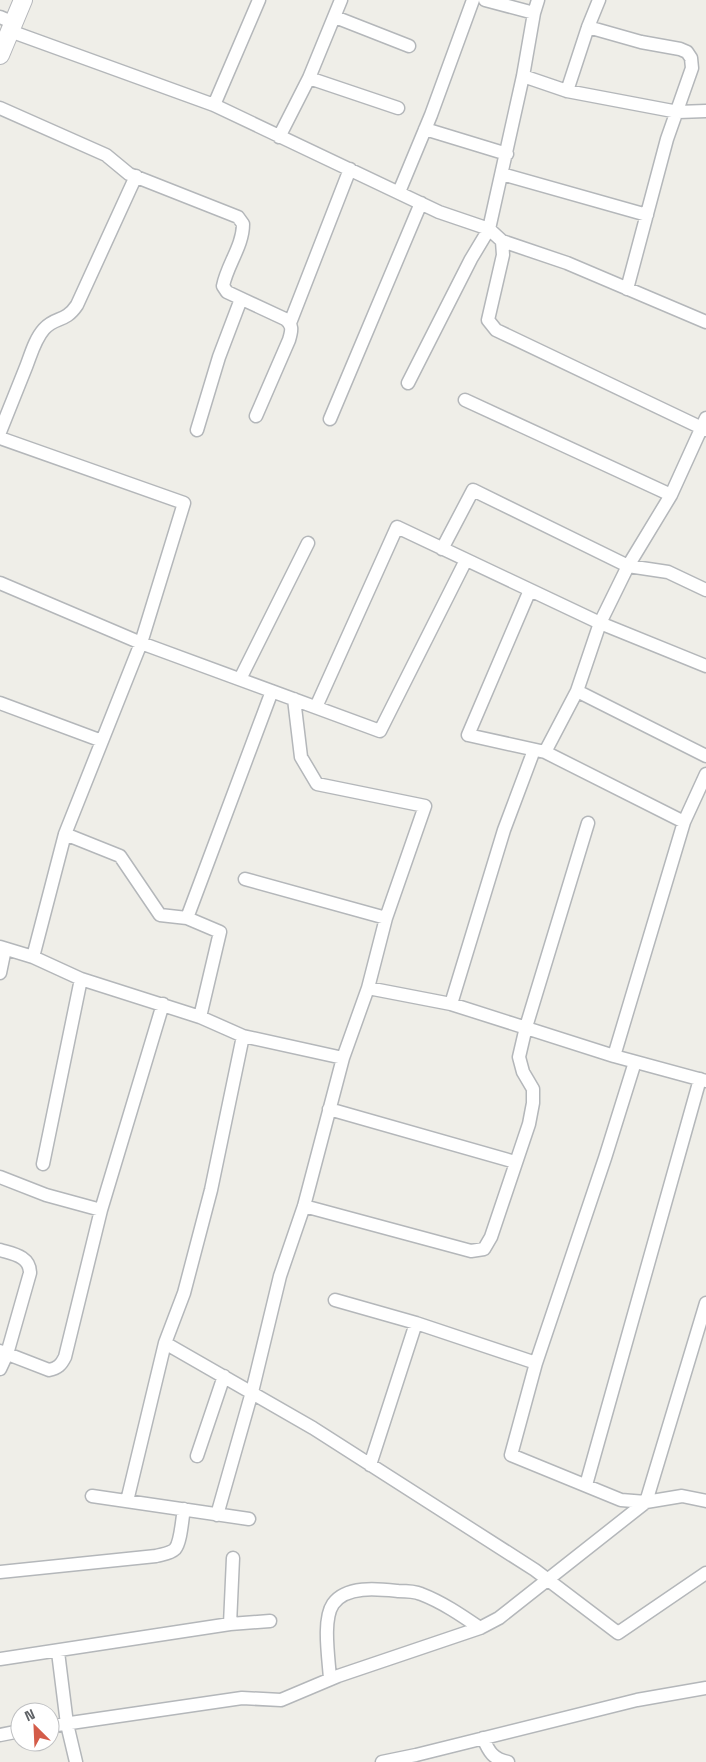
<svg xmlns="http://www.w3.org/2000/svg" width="706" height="1762" font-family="'Space Grotesk',sans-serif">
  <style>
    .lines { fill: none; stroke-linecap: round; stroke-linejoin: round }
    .minor-casing { stroke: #b4b7ba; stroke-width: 15 }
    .secondary-casing { stroke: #b4b6ba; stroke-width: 20 }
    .minor { stroke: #fff; stroke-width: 12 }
    .secondary { stroke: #fff; stroke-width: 18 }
  </style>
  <rect width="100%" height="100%" fill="#efeee8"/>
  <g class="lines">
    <g class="minor-casing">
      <path id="minor" d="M485,0L534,13
        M0,17L14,23
        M335,17L409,46
        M588,27L641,42L680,49L687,52L691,58L692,68L667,139L627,289
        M10,31L214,105L439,212L489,229L502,241L567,263L706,322
        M523,76L567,91L678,112L706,111
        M309,78L398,108
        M567,91L588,27L599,0
        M214,105L259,0
        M0,108L106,155L129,174L238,217L243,224C243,246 227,265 223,286L227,292L285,319C293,325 292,330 289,340L256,416
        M425,129L507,154
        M279,137L309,78L341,0
        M502,174L647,215
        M399,192L431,115L473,0
        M502,241L503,255L488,320L496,330L706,430
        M290,323L350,169
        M408,383L471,259L489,229L523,76L534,13L538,0
        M465,400L671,495
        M330,419L421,203
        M197,430L219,357L241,299
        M0,432C9,410 17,389 26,367C31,354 35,339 44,329C56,316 65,323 77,305L136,176
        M0,438L184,503L141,643L65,834L33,957
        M442,549L473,490L628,566L671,495L706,418
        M0,583L141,643L380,731L466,560
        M530,590L468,735L545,752L684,822
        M240,679L308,543
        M577,691L706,756
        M0,703L102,741
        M316,707L397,527L600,623L706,666
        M545,752L577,691L600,623L628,566L668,572L706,590
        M65,834L120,856L160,915L187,918L220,932L200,1017
        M245,879L386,918
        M187,918L272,691
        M0,947L33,957L81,979L200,1017L243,1036L343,1058L368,988L386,918L425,806L317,784L301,757L294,699
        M0,973L5,949
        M368,988L451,1004L614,1056L706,1081
        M451,1004L504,830L534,750
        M614,1056L684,822L706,774
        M635,1062L605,1158L536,1363L511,1455L621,1500L646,1502L682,1496L706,1501
        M329,1109L515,1162
        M43,1164L81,979
        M0,1177L46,1195L101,1210
        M304,1206L471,1251L484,1249L491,1237L529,1124L533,1103V1089L523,1072L519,1057L526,1027L588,823
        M0,1250C13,1254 30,1256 30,1273L7,1354L0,1369
        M335,1300L416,1323L536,1363
        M165,1343L313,1428L535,1570L618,1633L706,1573
        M0,1351L49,1370C58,1368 61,1365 65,1357L101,1210L163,1004
        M197,1456L224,1376
        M370,1465L416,1323
        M586,1485L700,1079
        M92,1496L249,1519
        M127,1501L165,1343L184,1293L211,1190L243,1036
        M217,1515L252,1392L280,1276L304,1206L343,1058
        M0,1572L156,1556C162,1554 170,1554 175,1549C181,1542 182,1519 184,1509
        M230,1624L233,1558
        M58,1652L67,1724L76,1762
        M0,1659L230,1624L270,1621
        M330,1679C329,1660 322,1620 333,1604C346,1585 379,1589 398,1591C405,1591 414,1591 421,1594C442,1602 461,1615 480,1628
        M50,1726L242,1698L281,1700L338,1676L480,1628L499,1618L646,1502L706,1303
        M0,1735L20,1731
        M483,1738C489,1752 493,1759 508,1762
        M382,1762L416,1755L637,1700L706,1688"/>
    </g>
    <g class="secondary-casing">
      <path id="secondary" d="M0,55L23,0"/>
    </g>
    <use href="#minor" class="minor"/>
    <use href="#secondary" class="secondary"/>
  </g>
  <g transform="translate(35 1727) rotate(336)"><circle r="24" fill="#ffffff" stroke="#bfc0c2"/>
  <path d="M0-4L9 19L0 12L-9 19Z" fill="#d45c49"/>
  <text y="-8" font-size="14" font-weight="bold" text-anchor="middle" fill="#5f6266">N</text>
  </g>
</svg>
